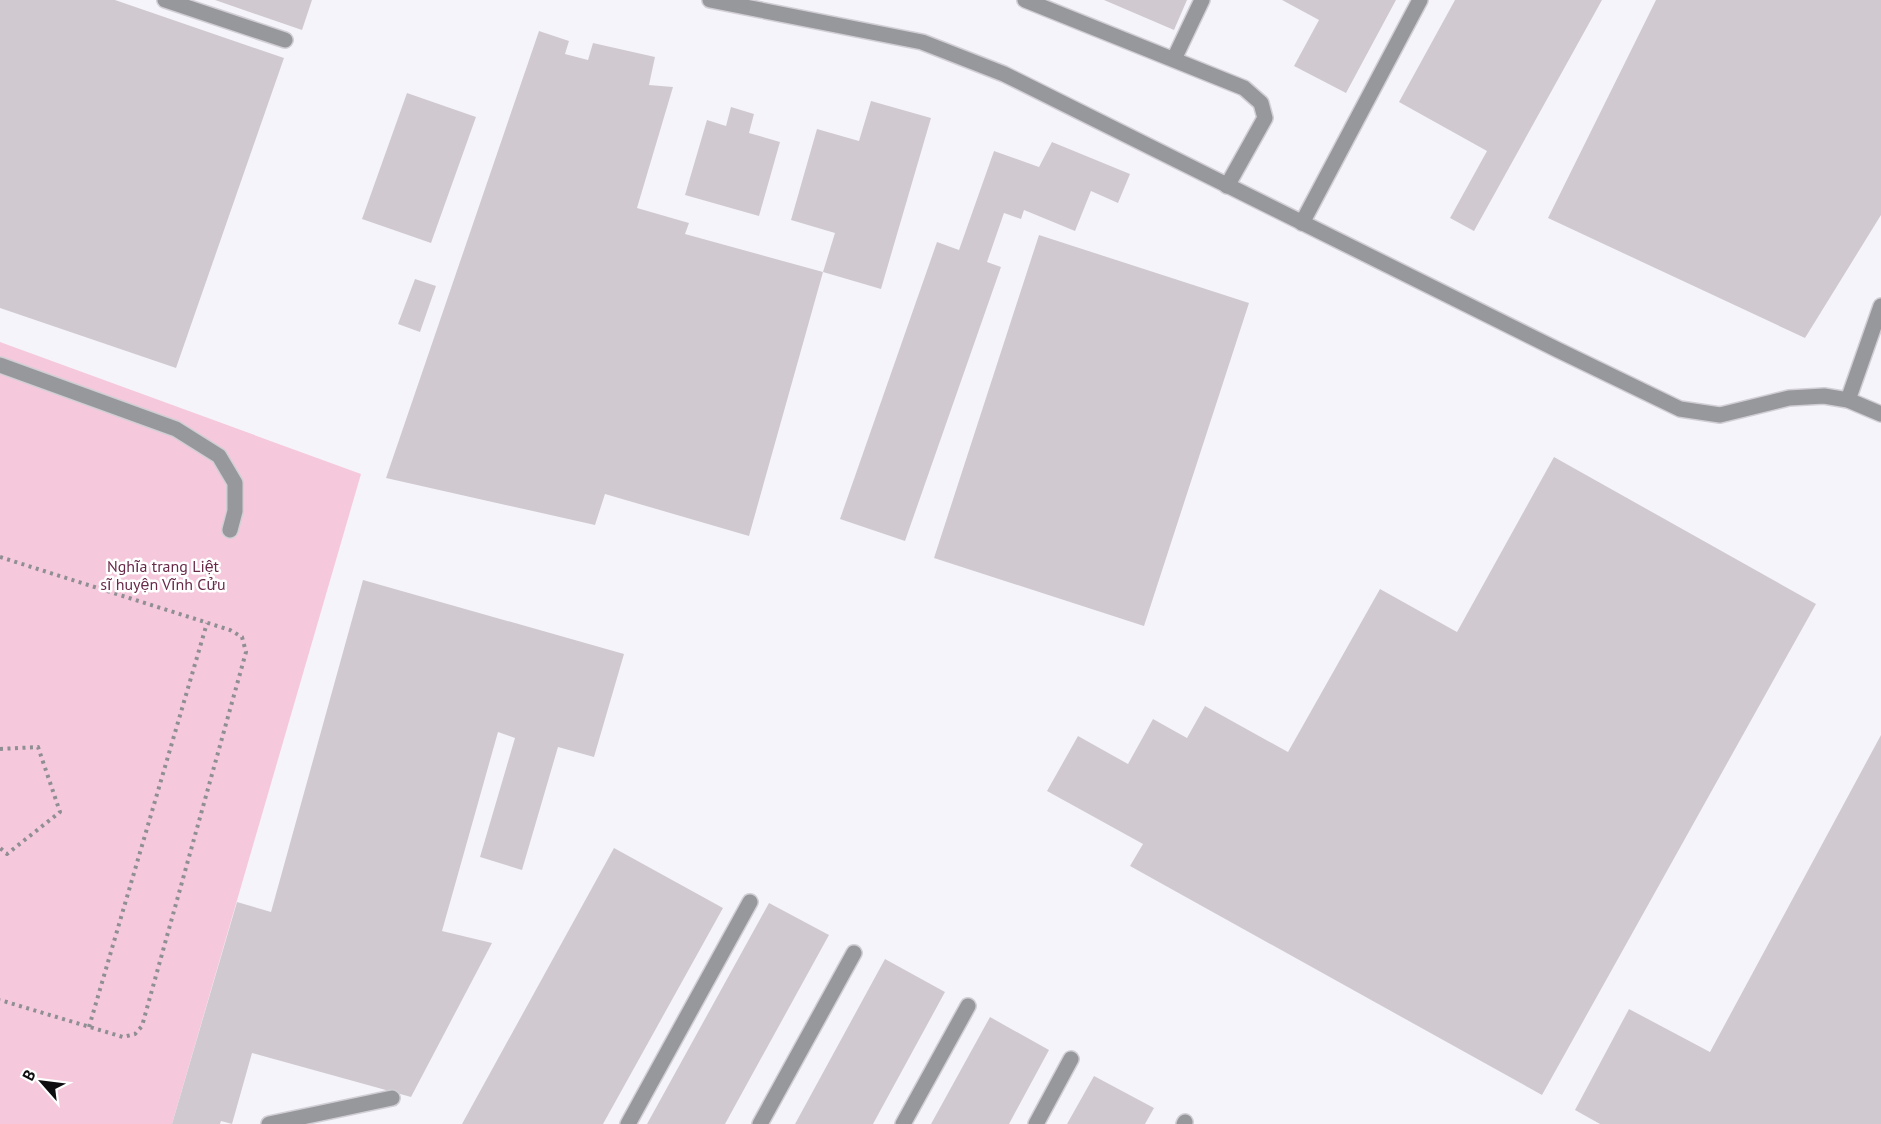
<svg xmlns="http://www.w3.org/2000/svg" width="1881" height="1124" font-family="'PT Sans',sans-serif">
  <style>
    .green { fill: #f5c9db }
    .building { fill: #d0cad0 }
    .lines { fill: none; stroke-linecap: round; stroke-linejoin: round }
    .lane-casing { stroke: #d1cfd5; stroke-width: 18 }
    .street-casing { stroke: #d1cfd5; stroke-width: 18 }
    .path { stroke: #8f8e93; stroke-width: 4; stroke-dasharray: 3 4.5; stroke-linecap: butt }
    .lane { stroke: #97989b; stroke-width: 15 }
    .street { stroke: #97989b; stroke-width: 15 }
    .labels { text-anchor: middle; stroke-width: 5; stroke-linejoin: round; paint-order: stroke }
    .park-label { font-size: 16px; fill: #692a4a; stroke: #fff }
  </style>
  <rect width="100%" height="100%" fill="#f6f4fb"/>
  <path class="green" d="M0,342L361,474L172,1124H0Z"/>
  <path class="building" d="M0,0H115L284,58L176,368L0,308Z
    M215,0H312L302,30Z
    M1104,0H1187L1174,30Z
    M1282,0H1396L1346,93L1294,66L1319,20Z
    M1455,0H1602L1474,231L1450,218L1487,151L1399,102Z
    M1656,0H1881V215L1805,338L1548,218Z
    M539,31L569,41L565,54L588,60L593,43L655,57L649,85L673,87L637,208L689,223L685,234L823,272L835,233L791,220L817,129L859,141L871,101L931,118L881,289L823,272L749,536L605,494L595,525L386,478Z
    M407,93L476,117L431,243L362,219Z
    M731,107L754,114L749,133L780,142L759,216L685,195L707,120L726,126Z
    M1052,142L1130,174L1118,203L1091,191L1075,231L1024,210L1021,219L1004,213L987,262L1001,267L905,541L840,519L937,242L959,250L994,151L1039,167Z
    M1039,235L1249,303L1144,626L934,558Z
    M415,279L436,286L420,332L398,324Z
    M1554,457L1816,604L1542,1095L1130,866L1143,844L1047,791L1078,736L1128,764L1153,719L1187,738L1205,706L1288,752L1380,589L1457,632Z
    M363,580L624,654L594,757L558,747L522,870L480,857L515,738L498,732L442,931L492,943L411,1097L252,1053L232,1124L221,1121L220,1124H172L237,902L271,912Z
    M1881,735V1124H1600L1575,1110L1629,1009L1710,1052Z
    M614,848L723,908L603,1124H462Z
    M769,903L829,935L725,1124H647Z
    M885,959L945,992L873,1124H795Z
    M990,1017L1049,1050L1009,1124H931Z
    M1094,1076L1154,1108L1145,1124H1067Z"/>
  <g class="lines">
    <g class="lane-casing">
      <path id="lane" d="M165,0L285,40
        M1025,0L1244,88L1261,103L1265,118L1227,186
        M1174,59L1202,0
        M1302,223L1420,0
        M0,365L176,429L219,456L235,483V511L230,530
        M1848,400L1881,306
        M269,1124L392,1098
        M628,1124L750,902
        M760,1124L854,953
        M903,1124L968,1006
        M1036,1124L1071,1059
        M1184,1124L1185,1122"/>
    </g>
    <g class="street-casing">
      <path id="street" d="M710,0L922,42L1004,74L1558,350L1680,409L1720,415L1789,398L1824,396L1848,400L1881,414"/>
    </g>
    <path class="path" d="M0,557L230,630L242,637L246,652L142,1026L135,1034L123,1037L0,1000
      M0,749L38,747L60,812L7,854L0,848
      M89,1027L207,623"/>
    <use href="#lane" class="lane"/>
    <use href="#street" class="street"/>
  </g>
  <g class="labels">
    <g class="park-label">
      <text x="163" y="572">Nghĩa trang Liệt<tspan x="163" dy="18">sĩ huyện Vĩnh Cửu</tspan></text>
    </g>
  </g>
  <g transform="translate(42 1082) rotate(298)" stroke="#ffffff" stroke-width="4.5" paint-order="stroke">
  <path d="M0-4.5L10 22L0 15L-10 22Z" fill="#0e0d0f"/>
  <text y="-9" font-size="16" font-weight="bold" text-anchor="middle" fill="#0e0d0f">B</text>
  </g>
</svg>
